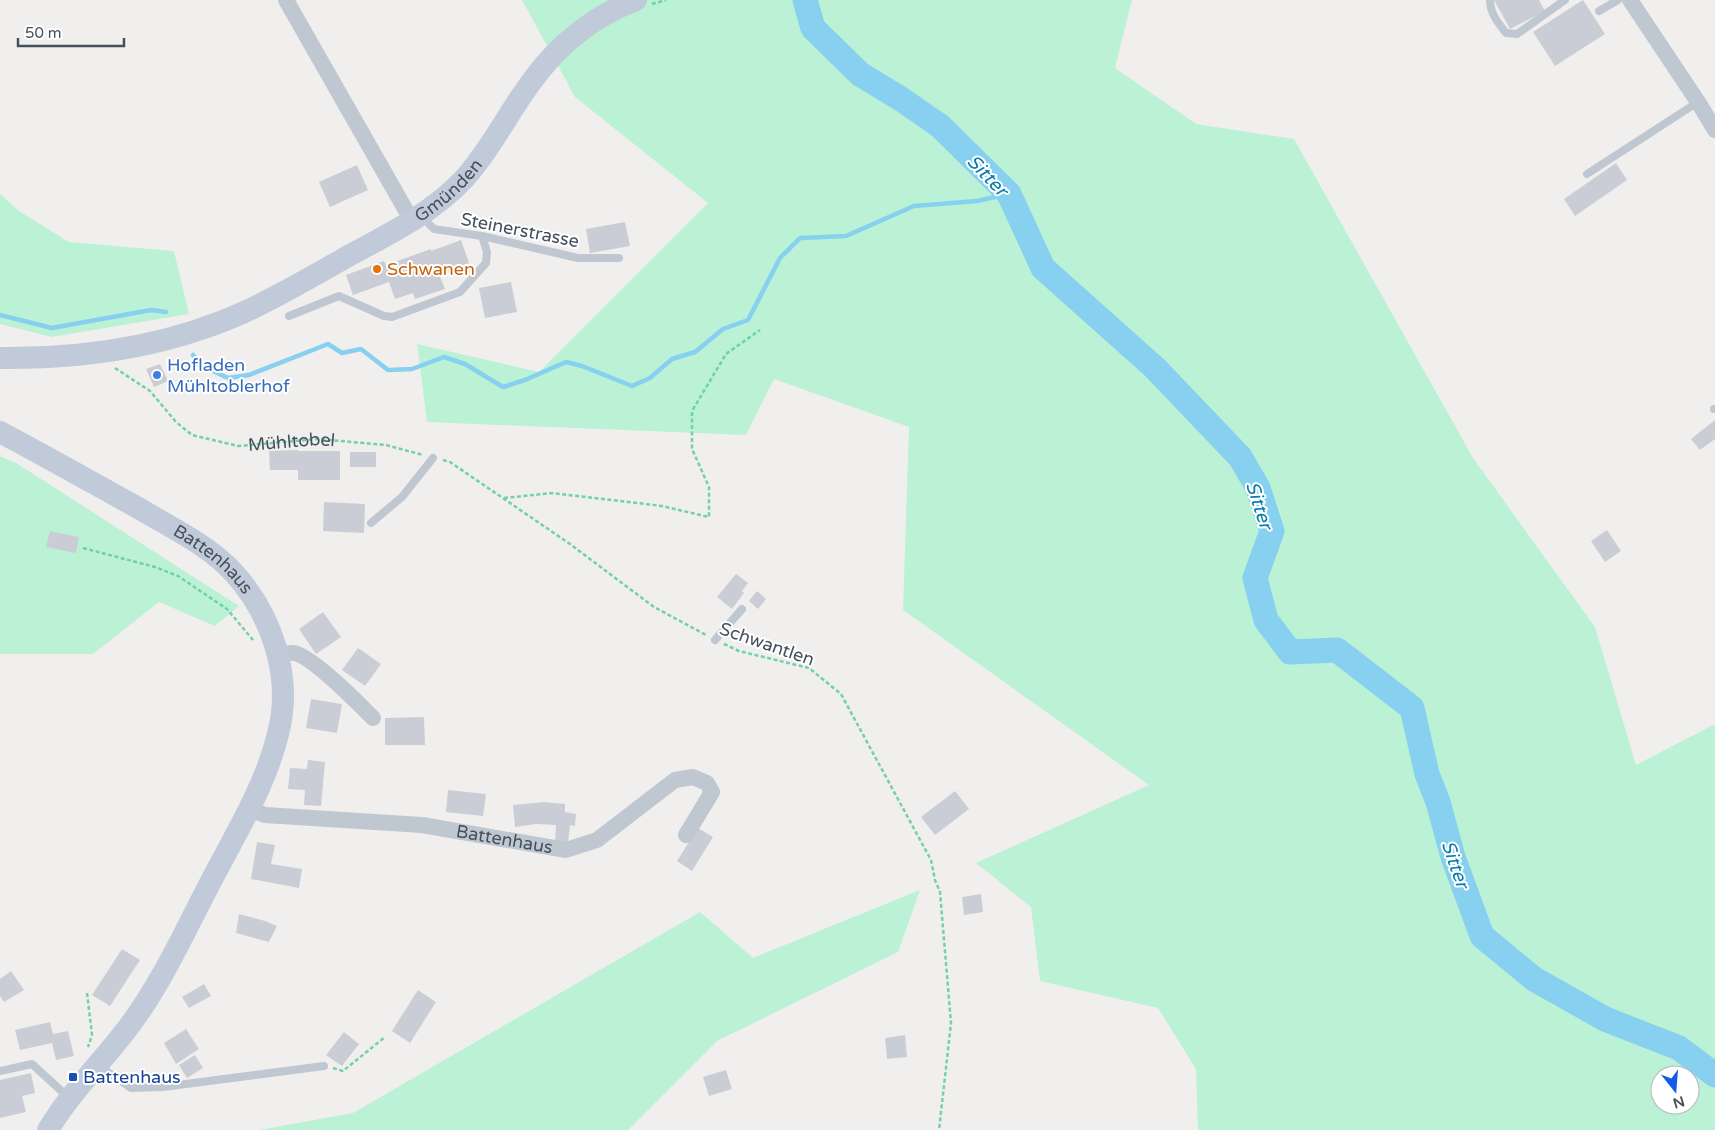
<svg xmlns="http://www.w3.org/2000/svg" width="1715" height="1130" font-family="'Varela Round',sans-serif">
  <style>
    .green { fill: #bbf1d5; fill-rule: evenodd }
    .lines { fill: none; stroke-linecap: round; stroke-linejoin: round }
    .stream { stroke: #87d0ef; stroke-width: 4.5 }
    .river { stroke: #87d0ef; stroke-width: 25 }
    .building { fill: #cacdd5 }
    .path { stroke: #72d0aa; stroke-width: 2.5; stroke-dasharray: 4 2.5; stroke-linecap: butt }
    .lane { stroke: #bfc7d1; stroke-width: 8 }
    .street { stroke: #bfc7d1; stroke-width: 16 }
    .secondary { stroke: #c0cad8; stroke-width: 22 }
    .food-dot { fill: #e8710a; stroke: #fff; stroke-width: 2 }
    .shop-dot { fill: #3f7fe0; stroke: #fff; stroke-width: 2 }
    .transit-dot { fill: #1a4fb4; stroke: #fff; stroke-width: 2 }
    .labels { text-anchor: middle; stroke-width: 4; stroke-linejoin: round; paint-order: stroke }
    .street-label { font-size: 18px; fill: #46505d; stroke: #fff }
    .food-label { font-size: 18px; fill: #c56008; stroke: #fff; text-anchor: start }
    .shop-label { font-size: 18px; fill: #366cbe; stroke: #fff; text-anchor: start }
    .transit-label { font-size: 18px; fill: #164399; stroke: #fff; text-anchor: start }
    .water-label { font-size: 19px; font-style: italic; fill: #077caf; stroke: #fff }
  </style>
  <rect width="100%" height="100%" fill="#f1efee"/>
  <path class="green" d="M522,0H1132L1115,68L1196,124L1294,139L1473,458L1595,627L1636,765L1715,724V1130H1198L1196,1069L1158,1008L1040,981L1031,907L976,863L1149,785L903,610L909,427L774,379L746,435L427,422L417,344L539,372L708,203L575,97ZM1660,1075H1690V1105H1660Z
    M0,194L19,211L69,242L174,251L189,314L52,337L0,324Z
    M0,456L16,463L239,606L215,626L159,602L93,654H0Z
    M920,890L898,952L717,1041L628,1130H259L353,1113L700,912L753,958Z"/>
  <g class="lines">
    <path class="stream" d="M0,315L52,328L151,310L166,312
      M193,355L202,366L228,378L249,375L328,344L342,353L361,349L388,370L412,369L444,357L465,364L503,387L525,380L566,362L582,366L632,386L650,378L672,359L695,352L723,329L748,320L780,258L800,238L846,236L914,206L977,201L1009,194"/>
    <path class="river" d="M805,0L813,28L860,74L901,99L940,126L1009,194L1043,268L1155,368L1240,457L1258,488L1272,531L1255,578L1266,620L1290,652L1337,650L1412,708L1427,774L1438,802L1453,857L1482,936L1534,979L1605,1019L1679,1048L1715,1075"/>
  </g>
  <path class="building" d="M1494,0H1539L1545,11L1510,29Z
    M1583,0L1605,34L1555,66L1533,32Z
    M1616,163L1627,180L1575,216L1564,199Z
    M357,165L368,190L330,207L319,182Z
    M625,222L630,246L590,253L586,229Z
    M461,240L469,263L439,274L445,289L415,299L413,293L395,299L389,282L353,295L346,275L384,261L386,265L431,249V251Z
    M511,282L517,312L485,318L479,288Z
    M160,364L168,381L154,387L146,369Z
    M1715,420V439L1700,450L1691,439Z
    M298,450V451H340V480H298V470H270L269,451Z
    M350,452H376V467H350Z
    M324,502L365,504L364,533L323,531Z
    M1607,530L1621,551L1605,562L1591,541Z
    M50,531L79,537L76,553L46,547Z
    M736,574L748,583L742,591L744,593L732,609L717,597Z
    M757,591L766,599L758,609L749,601Z
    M323,612L341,637L316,654L299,629Z
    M358,648L381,664L365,686L342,670Z
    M311,699L342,704L337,733L306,728Z
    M424,717L425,745H385V718Z
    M308,760L325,762L321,806L304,805L305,790L288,789L290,768L307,769Z
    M448,790L486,794L483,816L446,812Z
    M955,791L969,809L935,835L921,817Z
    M544,802L565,804V812L576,814L575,826L570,825L568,844L555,843L556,825L536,824L515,827L513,805Z
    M698,828L713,837L692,871L677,861Z
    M257,842L275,845L271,864L302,869L299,888L251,879Z
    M981,894L983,912L964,915L962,897Z
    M239,914L265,921L277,926L269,942L236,933Z
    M122,949L140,960L110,1006L92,995Z
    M11,971L24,990L4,1002L0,996V979Z
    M204,984L211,996L189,1008L182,997Z
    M418,990L436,1002L410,1043L392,1031Z
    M50,1022L53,1034L68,1031L74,1056L56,1060L52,1043L20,1050L15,1030Z
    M186,1029L199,1049L176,1064L164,1043Z
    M344,1032L359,1044L342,1066L326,1055Z
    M905,1035L907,1057L887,1059L885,1038Z
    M195,1055L203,1068L187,1078L179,1065Z
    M726,1070L732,1089L709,1096L703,1077Z
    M31,1073L35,1093L22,1096L26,1112L0,1118V1080Z"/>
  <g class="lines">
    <g class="path">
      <path d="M652,4L666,0"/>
      <path id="s1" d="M115,368L150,391L176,422L192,435L238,446L318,439L386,445L423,455"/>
      <path d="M443,460L450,462L570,544L654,607L706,635"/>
      <path d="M504,498L552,493L662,506L709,517V487L692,449V411L726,354L760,330"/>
      <path d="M83,548L155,567L178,576L227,609L253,640"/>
      <path d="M724,644L739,651L809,668L841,694L931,860L935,880L940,892L951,1023L939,1130"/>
      <path d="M87,993L92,1035L88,1047"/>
      <path d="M333,1068L343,1071L385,1037"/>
    </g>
    <path class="lane" d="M1490,0C1490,13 1498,23 1506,33L1517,34L1565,0
      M1599,11L1618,0
      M1587,174L1698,102
      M422,217L434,229L482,236L578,258H619
      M289,316L339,296L384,316L392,317L460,292L486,263L487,252L482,236
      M1714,409H1715
      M371,523L402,497L433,458
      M715,640L742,609
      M99,1066L131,1088L163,1087L324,1066
      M0,1071L32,1064L68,1097"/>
    <g class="street">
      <path d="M286,0L412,221"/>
      <path d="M1630,0L1698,102L1715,130"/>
      <path d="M278,656C283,655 289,652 293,653C310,654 360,705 373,718"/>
      <path id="s2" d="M249,809L265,815L422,825L566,850L597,840L675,780L693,777L707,783L712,792L686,835"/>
    </g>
    <g class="secondary">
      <path id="s3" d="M0,358C86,359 171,346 249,310C284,293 317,274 350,255C391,233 432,213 464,179C491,149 508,113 532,81C558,45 594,16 636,0"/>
      <path id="s4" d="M0,432C47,457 93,483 140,509C172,528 208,545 234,573C272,615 293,677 278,734C265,788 233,838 208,887C183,935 160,986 127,1029C101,1063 70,1093 48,1130"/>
    </g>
  </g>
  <circle class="food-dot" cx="377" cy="269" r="5"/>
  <circle class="shop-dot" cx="157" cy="375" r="5"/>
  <rect class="transit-dot" x="68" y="1072" width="10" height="10" rx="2.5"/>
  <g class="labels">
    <g class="street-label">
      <text dy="6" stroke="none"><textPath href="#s3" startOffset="489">Gmünden</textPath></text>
      <text transform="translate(520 230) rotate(11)" y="6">Steinerstrasse</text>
      <text dy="6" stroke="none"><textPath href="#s1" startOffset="204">Mühltobel</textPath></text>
      <text dy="6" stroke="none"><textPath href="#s4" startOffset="249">Battenhaus</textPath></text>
      <text transform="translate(767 644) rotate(19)" y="6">Schwantlen</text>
      <text dy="6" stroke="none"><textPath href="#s2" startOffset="258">Battenhaus</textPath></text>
    </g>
    <g class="food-label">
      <text x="387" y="275">Schwanen</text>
    </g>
    <g class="shop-label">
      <text x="167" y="371">Hofladen<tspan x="167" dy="21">Mühltoblerhof</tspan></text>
    </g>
    <g class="transit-label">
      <text x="83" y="1083">Battenhaus</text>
    </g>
    <g class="water-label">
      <text transform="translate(988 175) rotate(46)" y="7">Sitter</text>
      <text transform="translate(1260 505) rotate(72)" y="7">Sitter</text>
      <text transform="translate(1456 864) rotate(71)" y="7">Sitter</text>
    </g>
  </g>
  <g transform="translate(1675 1090) rotate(163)"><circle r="24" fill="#ffffff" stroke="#b5b9be"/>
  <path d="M0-4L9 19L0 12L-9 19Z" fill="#125be8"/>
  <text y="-8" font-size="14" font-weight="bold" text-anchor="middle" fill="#46505d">N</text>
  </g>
  <path d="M18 38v8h106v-8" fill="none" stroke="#46505d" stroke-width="2.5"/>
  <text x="25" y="38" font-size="15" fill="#46505d" stroke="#ffffff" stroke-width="4" paint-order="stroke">50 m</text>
</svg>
